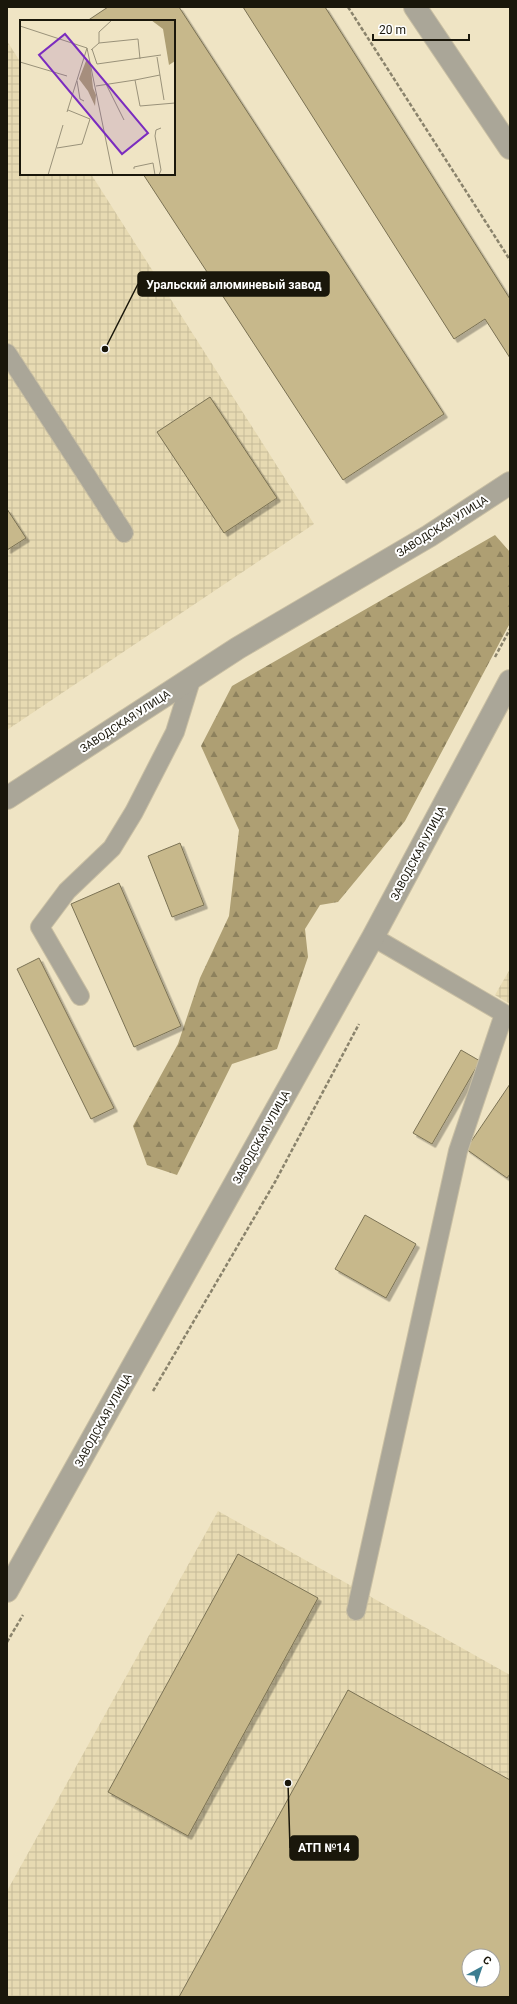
<svg xmlns="http://www.w3.org/2000/svg" width="517" height="2004" font-family="Roboto,sans-serif">
  <style>
    .industrial { fill: url(#industrial-grid); fill-rule: evenodd }
    .forest { fill: url(#forest-firs) }
    .building { fill: #c7b88b; stroke: #7b7254; fill-rule: evenodd; filter: url(#shadow) }
    .lines { fill: none; stroke-linecap: round; stroke-linejoin: round }
    .service-casing { stroke: #c9bfa3; stroke-width: 20 }
    .minor-casing { stroke: #c9bfa3; stroke-width: 24 }
    .tertiary-casing { stroke: #c9bfa3; stroke-width: 24 }
    .path { stroke: #8a836c; stroke-width: 2.5; stroke-dasharray: 4 2; stroke-linecap: butt }
    .service { stroke: #aaa698; stroke-width: 18 }
    .minor { stroke: #aaa698; stroke-width: 22 }
    .tertiary { stroke: #aaa698; stroke-width: 22 }
    .labels { text-anchor: middle; stroke-width: 4; stroke-linejoin: round; paint-order: stroke }
    .street-label { font-size: 11px; fill: #1a170b; stroke: #fff }
    .inset-road { fill: none; stroke: #9a927a; stroke-width: 1 }
    .view { fill: #7b2cbf; fill-opacity: 0.15; stroke: #7b2cbf; stroke-width: 2 }
    .inset-edge { fill: none; stroke: #1a170b; stroke-width: 2 }
    .leader { fill: none; stroke: #1a170b; stroke-width: 1.5 }
    .callout-dot { fill: #1a170b; stroke: #fff; stroke-width: 1.5 }
    .callout { fill: #1a170b; stroke: #1a170b; stroke-width: 1.5 }
    .callout-label { font-size: 12px; text-anchor: middle; font-weight: bold; fill: #fff }
  </style>
  <defs>
    <pattern id="industrial-grid" width="8" height="8" patternUnits="userSpaceOnUse"><rect width="8" height="8" fill="#e7dab2"/><path d="M0 4h8M4 0v8" fill="none" stroke="#c6ba98"/></pattern>
    <pattern id="forest-firs" width="22" height="20" patternUnits="userSpaceOnUse"><rect width="22" height="20" fill="#ae9f73"/><path d="M5 1l3.5 6h-7zM16 11l3.5 6h-7z" fill="#8d815d"/></pattern>
    <filter id="shadow"><feDropShadow dx="3.5" dy="3.5" stdDeviation="0" flood-color="#0004"/></filter>
  </defs>
  <rect width="100%" height="100%" fill="#efe4c4"/>
  <path class="industrial" d="M7,41L21,63V174H91L314,524L7,730Z
    M510,969V1004L495,995Z
    M218,1511L510,1675V1997H7V1891ZM469,1956H493V1980H469Z"/>
  <path class="forest" d="M495,535L510,552V623L405,821L338,902L320,905L305,929L308,957L277,1049L232,1064L177,1175L147,1165L133,1126L178,1044L200,978L229,916L239,830L201,746L232,686Z"/>
  <path class="building" d="M108,7H179L444,414L343,480L143,174H174V21H87Z
    M243,7H325L510,299V358L485,319L454,339Z
    M210,397L277,498L224,533L157,432Z
    M7,509L26,538L7,550Z
    M180,843L204,905L172,917L148,856Z
    M119,883L181,1026L134,1047L71,904Z
    M39,958L114,1108L91,1119L17,969Z
    M461,1050L480,1061L432,1144L413,1133Z
    M510,1084V1174L507,1178L466,1149Z
    M365,1215L416,1244L386,1298L335,1269Z
    M238,1554L318,1598L188,1836L108,1792Z
    M348,1690L510,1780V1997H179ZM469,1956H493V1980H469Z"/>
  <g class="lines">
    <g class="service-casing">
      <path id="service" d="M7,353L124,533
        M373,937L510,1017
        M80,996L40,927L67,891L112,848L134,812L175,732L192,677
        M356,1611L458,1151L504,1014"/>
    </g>
    <g class="minor-casing">
      <path id="minor" d="M7,798L238,648L429,536L510,483"/>
    </g>
    <g class="tertiary-casing">
      <path id="tertiary" d="M415,7L510,148
        M7,1591L373,937L510,681"/>
    </g>
    <path class="path" d="M348,7L510,260
      M495,657L510,629
      M153,1391L275,1182L359,1024
      M7,1642L23,1615"/>
    <use href="#service" class="service"/>
    <use href="#minor" class="minor"/>
    <use href="#tertiary" class="tertiary"/>
  </g>
  <g class="labels">
    <g class="street-label">
      <text transform="translate(442 526) rotate(-32)" y="4">ЗАВОДСКАЯ УЛИЦА</text>
      <text transform="translate(125 721) rotate(-33)" y="4">ЗАВОДСКАЯ УЛИЦА</text>
      <text transform="translate(418 853) rotate(-62)" y="4">ЗАВОДСКАЯ УЛИЦА</text>
      <text transform="translate(261 1137) rotate(-61)" y="4">ЗАВОДСКАЯ УЛИЦА</text>
      <text transform="translate(103 1420) rotate(-61)" y="4">ЗАВОДСКАЯ УЛИЦА</text>
    </g>
  </g>
  <g transform="translate(20 20)">
    <rect width="155" height="155" fill="#efe4c4"/>
    <path d="M131,0H155V41L149,45L143,9ZM66,41H70L73,68L76,75L75,86L68,71L59,59Z" fill="#ae9f73"/>
    <path class="inset-road" d="M0,6L67,28L93,155M79,23V12L92,0M72,29L77,44L141,35M71,30L79,23L118,19L120,39M137,37L144,80M0,42L47,56M115,60L140,55M57,61L60,79L64,81M86,64L104,100M76,66L115,60L120,86L155,83M47,92L67,28M37,128L62,124L70,99L48,90M114,149V147L133,143L135,155M28,155L43,105M139,155L141,150L135,116L136,110L141,108"/>
    <path class="view" d="M45,14L128,113L102,134L19,35Z"/>
    <rect width="155" height="155" class="inset-edge"/>
  </g>
  <path class="leader" d="M105 349L138 284M288 1783L290 1848"/>
  <g class="callout-dot">
    <circle cx="105" cy="349" r="4"/>
    <circle cx="288" cy="1783" r="4"/>
  </g>
  <g class="callout">
    <rect x="138" y="272" width="191" height="24" rx="4"/>
    <rect x="290" y="1836" width="68" height="24" rx="4"/>
  </g>
  <g class="callout-label">
    <text x="234" y="289">Уральский алюминевый завод</text>
    <text x="324" y="1852">АТП №14</text>
  </g>
  <rect width="517" height="2004" fill="none" stroke="#1a170b" stroke-width="16"/>
  <g transform="translate(481 1968) rotate(40)"><circle r="19" fill="#ffffff" stroke="#a3a29d"/>
  <path d="M0-3L7 15L0 10L-7 15Z" fill="#3c7d90"/>
  <text y="-6" font-size="11" font-weight="bold" text-anchor="middle" fill="#1a170b">С</text>
  </g>
  <path d="M373 34v6h96v-6" fill="none" stroke="#1a170b" stroke-width="2"/>
  <text x="379" y="34" font-size="12" fill="#1a170b" stroke="#ffffff" stroke-width="3" paint-order="stroke">20 m</text>
</svg>
